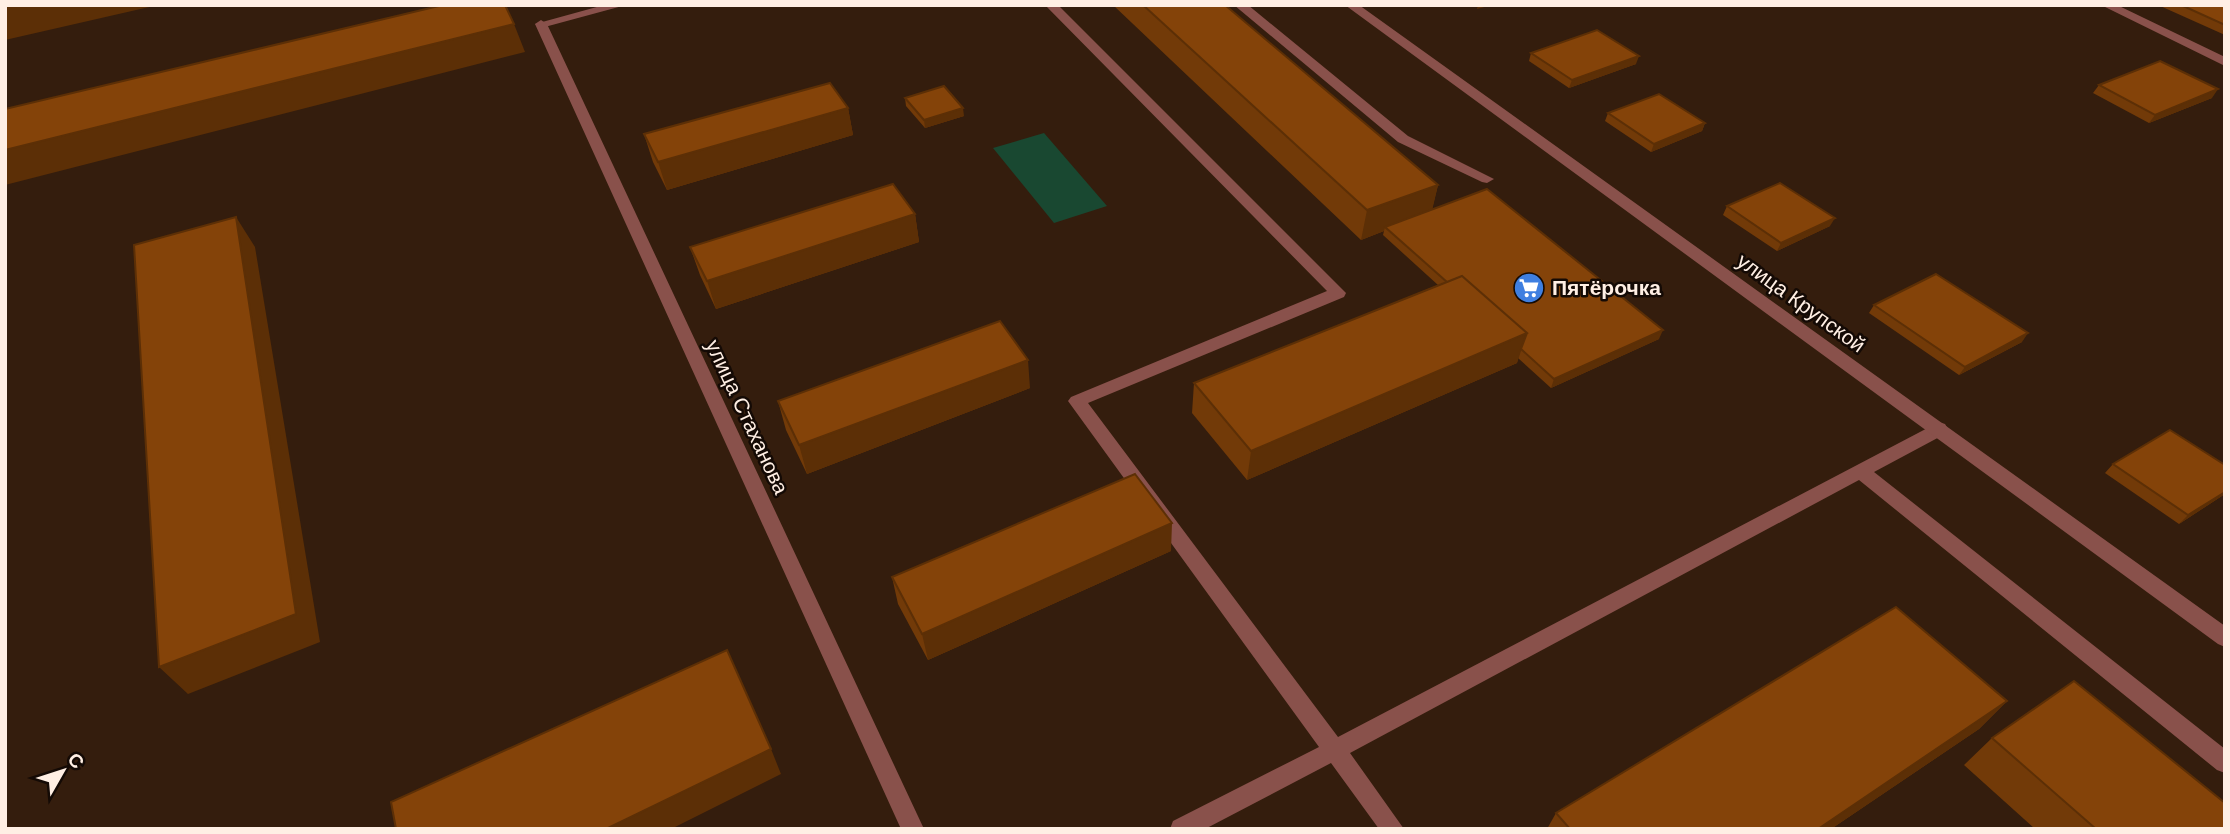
<svg xmlns="http://www.w3.org/2000/svg" width="2230" height="834" font-family="'DM Sans',sans-serif">
  <style>
    .green { fill: #194831 }
    .lines { fill: none; stroke-linecap: round; stroke-linejoin: round }
    .service { fill: #89514b; fill-rule: evenodd }
    .minor { fill: #89514b; fill-rule: evenodd }
    .wall { fill: #723a08 }
    .shaded-wall { fill: #5c2f06 }
    .building { fill: #844309; stroke: #5c2f06; stroke-width: 2 }
    .labels { text-anchor: middle; stroke-width: 5; stroke-linejoin: round; paint-order: stroke }
    .poi-label { font-size: 21px; font-weight: bold; fill: #ffefe4; stroke: #140a05; text-anchor: start }
    .street-label { font-size: 21px; fill: #ffefe4; stroke: #140a05 }
  </style>
  <rect width="100%" height="100%" fill="#341d0d"/>
  <path class="green" d="M1044,133L1107,206L1054,223L993,148Z"/>
  <g class="lines">
    <path class="service" d="M604,5H626L541,28L535,24Z
      M1045,5H1058L1346,293L1344,297L1088,403L1338,737L1939,422L1945,424L1948,429L1945,434L1874,472L2225,749V773L2217,770L1859,480L1350,753L1404,829H1379L1331,763L1205,829H1170L1173,821L1319,747L1068,401L1071,397L1327,291Z
      M1234,5H1248L1408,136L1494,179L1487,183L1482,182L1398,142Z
      M2101,5H2117L2225,57V66Z"/>
    <path class="minor" d="M1345,5H1359L2225,626V647L2218,644Z
      M541,20L547,24L924,829H901L535,24Z"/>
  </g>
  <path class="wall" d="M1113,5H1225L1438,185L1432,209L1659,339L1551,388L1518,358L1517,363L1247,480L1192,413L1194,383L1438,285L1383,235L1384,231L1361,240Z
    M2158,5H2225V35Z
    M1531,53L1636,64L1569,88L1529,61Z
    M2099,85L2212,98L2149,123L2093,93Z
    M905,98L964,116L925,128L906,106Z
    M848,108L853,135L667,190L653,162L644,134Z
    M1608,113L1705,123L1702,131L1651,152L1605,121Z
    M1727,206L1830,226L1777,251L1723,215Z
    M915,214L919,242L716,309L700,275L690,247Z
    M1874,305L2022,342L1959,375L1869,313Z
    M1030,388L807,474L786,430L778,401Z
    M2113,464L2225,465V494L2179,524L2105,473Z
    M1171,551L928,660L898,604L892,577Z
    M2007,701L1979,729L1831,829H1547L1556,813Z
    M1992,738L2225,829H2035L1964,765Z"/>
  <path class="shaded-wall" d="M14,5H158L5,40V7Z
    M1478,5H1492L1477,9Z
    M514,24L525,52L5,185V150Z
    M1639,56L1636,64L1569,88L1572,80Z
    M2218,89L2212,98L2149,123L2155,115Z
    M848,108L853,135L667,190L658,162Z
    M963,108L964,116L925,128L924,120Z
    M1705,123L1702,131L1651,152L1654,144Z
    M1438,185L1431,215L1385,227L1384,231L1361,240L1367,210Z
    M915,214L919,242L716,309L707,281Z
    M236,217L255,247L320,642L188,694L159,667Z
    M1835,218L1830,226L1777,251L1781,243Z
    M1663,330L1659,339L1551,388L1554,379Z
    M1527,333L1517,363L1247,480L1251,451Z
    M2028,333L2022,342L1959,375L1965,367Z
    M1028,360L1030,388L807,474L799,445Z
    M2225,492V494L2179,524L2188,515Z
    M1172,523L1171,551L928,660L922,634Z
    M2007,701L1979,729L1831,829H1818Z
    M771,749L781,774L671,829H606Z"/>
  <path class="building" d="M443,5H505L514,24L5,150V109Z
    M1143,5H1225L1438,185L1367,210Z
    M2181,5H2225V25Z
    M1597,30L1639,56L1572,80L1531,53Z
    M2160,61L2218,89L2155,115L2099,85Z
    M830,83L848,108L658,162L644,134Z
    M944,86L963,108L924,120L905,98Z
    M1659,94L1705,123L1654,144L1608,113Z
    M1780,183L1835,218L1781,243L1727,206Z
    M893,184L915,214L707,281L690,247Z
    M1487,189L1663,330L1554,379L1521,349L1527,333L1462,276L1447,282L1385,227Z
    M236,217L296,614L159,667L134,245Z
    M1936,274L2028,333L1965,367L1874,305Z
    M1462,276L1527,333L1251,451L1194,383Z
    M1000,321L1028,360L799,445L778,401Z
    M2170,430L2225,465V492L2188,515L2113,464Z
    M1135,474L1172,523L922,634L892,577Z
    M1896,607L2007,701L1818,829H1570L1556,813Z
    M727,650L771,749L606,829H396L391,802Z
    M2074,681L2225,803V829H2096L1992,738Z"/>
  <defs>
    <g id="supermarket-disc" transform="scale(1.575)"><circle r="9.5" fill="#3f7fe0" stroke="#140a05"/><path d="M-6-5.5h2.5l.6 2H6L4.5 2H-2.5L-4.4-4H-6ZM-1.5 3.2a1.3 1.3 0 1 0 .1 0ZM3 3.2a1.3 1.3 0 1 0 .1 0Z" fill="#fff"/></g>
  </defs>
  <g fill-rule="evenodd">
    <use href="#supermarket-disc" x="1529" y="288"/>
  </g>
  <g class="labels">
    <g class="poi-label">
      <text x="1552" y="295">Пятёрочка</text>
    </g>
    <g class="street-label">
      <text transform="translate(1801 303) rotate(36)" y="7">улица Крупской</text>
      <text transform="translate(747 417) rotate(65)" y="7">улица Стаханова</text>
    </g>
  </g>
  <rect width="2230" height="834" fill="none" stroke="#ffefe4" stroke-width="14"/>
  <g transform="translate(63 771) rotate(51)" stroke="#140a05" stroke-width="5" paint-order="stroke">
  <path d="M0-5L12 26L0 18L-12 26Z" fill="#ffefe4"/>
  <text y="-10" font-size="19" font-weight="bold" text-anchor="middle" fill="#ffefe4">С</text>
  </g>
</svg>
